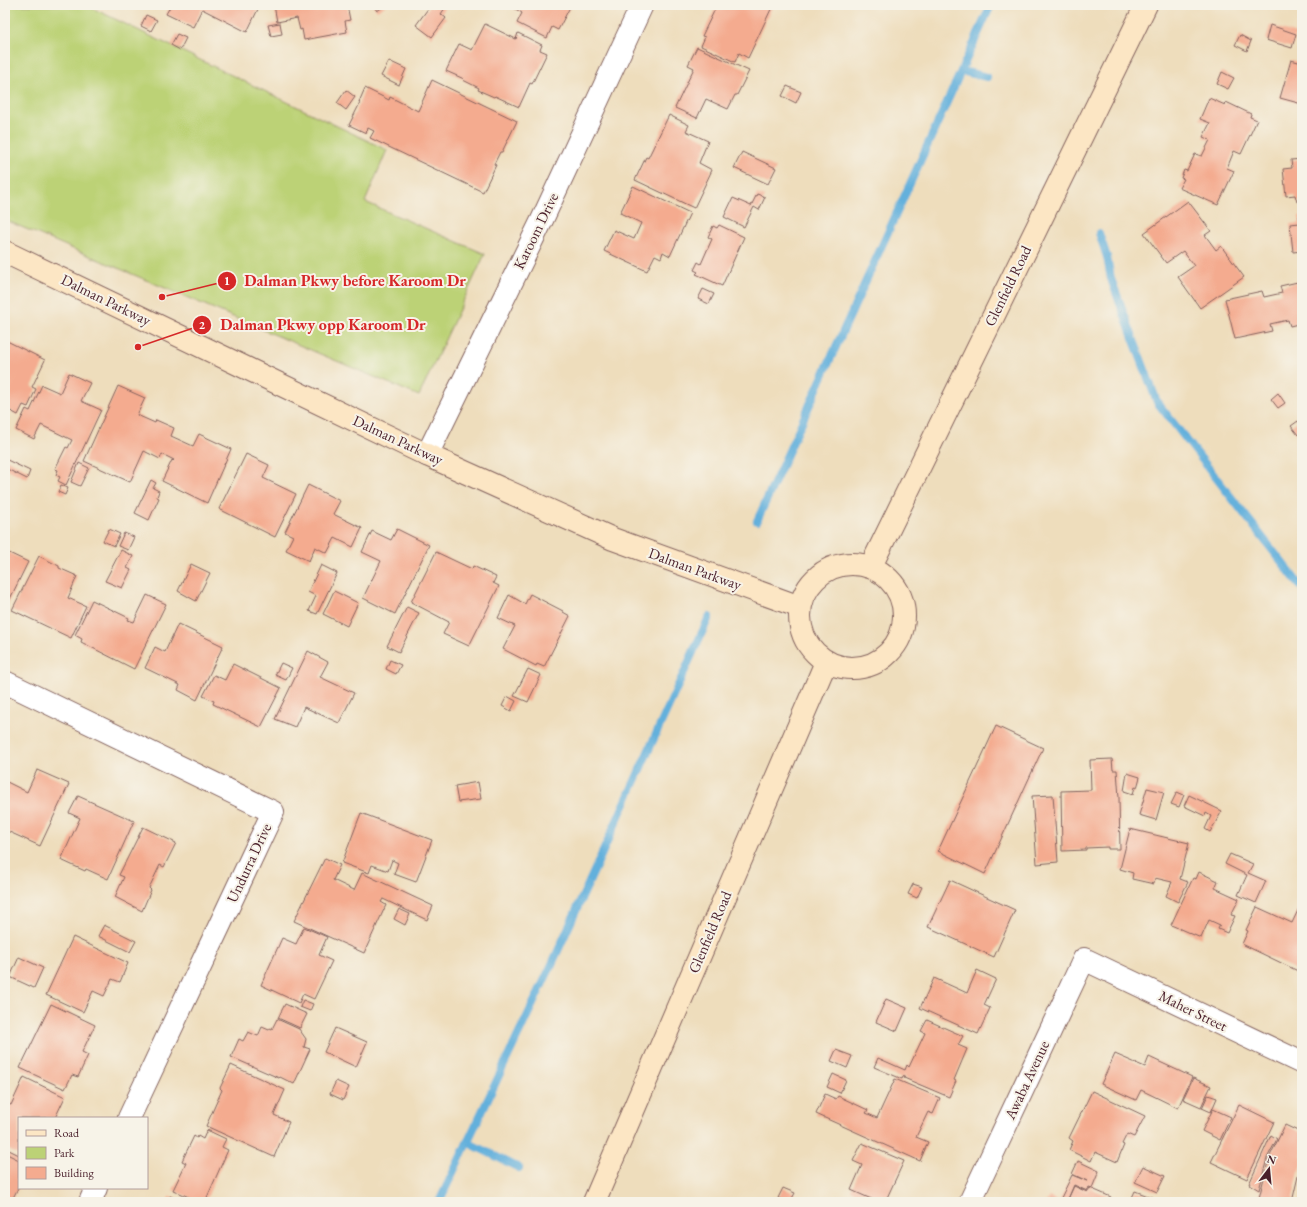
<svg xmlns="http://www.w3.org/2000/svg" width="1307" height="1207" font-family="'EB Garamond',serif">
  <style>
    .green { fill: #bcd276; stroke: #837850 }
    .lines { fill: none; stroke-linecap: round; stroke-linejoin: round }
    .stream { stroke: #63b0dc; stroke-width: 8 }
    .building { fill: #f4ab8f }
    .street-casing { stroke: #83625e; stroke-width: 24 }
    .secondary-casing { stroke: #83625e; stroke-width: 24 }
    .street { stroke: #fff; stroke-width: 22 }
    .secondary { stroke: #fce6c4; stroke-width: 22 }
    .labels { text-anchor: middle; stroke-width: 4; stroke-linejoin: round; paint-order: stroke }
    .street-label { font-size: 15px; fill: #4a1f2b; stroke: #f7f3e8 }
    .leader { fill: none; stroke: #d62828; stroke-width: 1.5 }
    .callout-dot { fill: #d62828; stroke: #f7f3e8; stroke-width: 1.5 }
    .mark-label { font-size: 12px; text-anchor: middle; font-weight: bold; fill: #fff }
    .callout-label { font-size: 16px; text-anchor: middle; font-weight: bold; fill: #d62828; stroke: #f7f3e8; stroke-width: 4; stroke-linejoin: round; paint-order: stroke }
  </style>
  <rect width="100%" height="100%" fill="#f7f3e8"/>
  <filter id="ink" filterUnits="userSpaceOnUse"><feTurbulence type="fractalNoise" baseFrequency=".025" numOctaves="2"/><feDisplacementMap in="SourceGraphic" scale="8" xChannelSelector="R" yChannelSelector="G"/><feConvolveMatrix kernelMatrix="1 2 1 2 8 2 1 2 1" color-interpolation-filters="sRGB"/></filter>
  <filter id="wash" filterUnits="userSpaceOnUse"><feTurbulence type="fractalNoise" baseFrequency=".012" numOctaves="4" result="noise"/><feDisplacementMap in="SourceGraphic" scale="16" xChannelSelector="R" yChannelSelector="G"/><feGaussianBlur stdDeviation="0.9" result="paint"/><feColorMatrix in="noise" values="0 0 0 0 0 0 0 0 0 0 0 0 0 0 0 0 0 1.4 0 .05"/><feComposite in="paint" operator="in"/></filter>
  <g filter="url(#wash)">
    <rect width="100%" height="100%" fill="#eeddbc"/>
    <path class="green" d="M5,5H86L387,150L365,202L485,254L419,396L5,220Z"/>
    <g class="lines">
      <path class="stream" d="M961,71L987,77
        M1099,233L1107,257L1111,279L1157,402L1302,588
        M757,521L991,5
        M467,1142L519,1168
        M439,1202L552,964L709,617"/>
    </g>
    <g id="blocks">
      <path class="building" d="M171,5H260L247,32L202,9L193,27L166,14Z
        M274,5H347L350,20L345,21L347,32L304,40L302,29L300,30L297,18L277,22Z
        M373,5H386L377,11Z
        M434,5H447L441,14L446,18L432,37L416,25L430,6L432,8Z
        M515,5H571L558,30L552,27L547,38L517,23L522,13L514,8Z
        M717,5H773L748,58L739,53L735,62L701,46L705,37L702,36Z
        M146,15L157,20L151,31L141,26Z
        M280,23L282,34L271,36L268,25Z
        M485,24L516,39L518,33L542,45L540,50L547,53L532,84L530,83L519,107L495,96L494,97L478,90L479,88L463,80L464,79L446,71L459,44L472,50Z
        M1270,25L1296,34L1292,48L1266,40Z
        M177,34L186,38L180,50L171,45Z
        M1240,35L1251,41L1247,51L1235,45Z
        M697,47L749,71L737,95H735L728,109L706,99L697,118L675,108L694,68L688,65Z
        M1291,60L1302,63V104L1280,98Z
        M389,61L406,69L399,85L381,76Z
        M1222,72L1234,78L1228,89L1217,84Z
        M432,80L517,121L502,152H500L494,164L496,165L483,192L370,138L374,131L368,128L366,133L349,125L360,103L359,102L365,88L389,100L390,97L418,111Z
        M787,86L801,92L796,103L782,96Z
        M346,90L355,97L346,110L337,103Z
        M1209,98L1225,105L1226,102L1251,114L1250,117L1257,120L1241,154L1234,151L1227,168L1234,171L1218,205L1179,188L1184,179L1181,178L1184,170L1187,171L1195,154L1202,156L1210,140L1203,137L1210,123L1200,119Z
        M669,115L689,125L686,131L708,141L699,163L712,170L694,208L635,180L646,157L648,158Z
        M742,152L776,168L768,184L734,168Z
        M1302,159V202H1297L1295,195L1286,196L1283,169L1292,168L1291,160Z
        M633,186L690,213L670,256L663,252L661,258L655,255L647,271L604,251L614,230L634,239L641,223L620,213Z
        M757,194L765,197L759,210L754,207L744,227L724,217L733,198L751,206Z
        M1188,201L1211,231L1205,235L1216,250L1221,246L1244,277L1200,308L1178,277L1194,266L1183,251L1166,263L1144,233Z
        M1299,216H1302V251L1293,252L1290,224L1300,223Z
        M719,225L744,237L722,286L696,274L698,272L694,270L698,262L701,264L712,239L708,237L713,226L717,228Z
        M1302,281V323L1290,326L1288,320L1270,324L1272,331L1235,339L1225,299L1262,291L1264,297L1282,293L1280,286Z
        M703,289L714,294L709,304L698,299Z
        M5,340L45,360L32,387L36,389L28,407L23,405L18,415L5,408Z
        M69,373L90,383L81,401L101,410L66,485L58,481L60,477L56,475L58,470L55,469L66,447L68,448L72,440L41,425L34,439L16,430L26,409L30,411L42,385L60,393Z
        M118,386L145,398L137,415L155,423L156,420L174,428L171,436L193,446L199,434L231,449L207,503L162,481L172,460L173,461L174,460L162,454L160,459L144,451L130,482L84,461Z
        M1278,393L1285,403L1278,408L1271,399Z
        M1298,421L1302,427V431L1298,435L1291,426Z
        M246,454L269,465L263,478L296,494L275,537L219,509Z
        M5,459L30,471L27,479L5,468Z
        M79,463L89,468L80,486L71,482Z
        M151,480L156,483L153,488L159,491L157,497L159,498L149,520L135,513Z
        M61,485L68,488L65,495L58,492Z
        M308,485L340,501L333,514L362,528L353,547L335,538L327,553L315,547L309,561L286,550L293,536L285,532Z
        M109,529L120,534L114,546L103,541Z
        M397,529L429,545L395,614L363,598L381,561L362,552L372,531L391,540Z
        M124,533L134,537L128,550L118,546Z
        M121,550L133,556L127,568L131,570L122,588L105,581Z
        M5,551L28,562L6,607H5Z
        M436,552L472,569L473,566L496,577L493,583L499,586L469,646L443,634L449,622L411,602Z
        M39,556L59,566V568L77,576L68,598L86,606L71,638L12,610Z
        M191,564L210,573L196,601L178,591Z
        M321,565L337,573L317,614L309,611L316,596L308,592Z
        M334,591L358,603L347,626L323,614Z
        M530,594L563,611V612L570,616L544,667L537,664L536,666L503,649L515,626L498,618L509,595L525,604Z
        M147,595L166,604L134,669L81,642L82,639L75,635L92,600L129,618L128,620L134,622Z
        M407,607L419,613L399,652L387,646Z
        M178,624L223,646L197,700L178,690L180,685L145,668L155,647L165,652Z
        M308,651L328,662L320,677L354,693L339,723L304,707L295,727L275,719Z
        M390,660L401,665L396,674L386,669Z
        M281,663L292,668L286,680L275,675Z
        M233,664L281,688L261,727L213,704L214,701L203,696L214,675L225,680Z
        M528,669L541,675L528,702L514,696Z
        M507,696L516,701L511,711L502,706Z
        M996,726L1043,748L985,874L938,851Z
        M1112,759L1113,770H1117L1119,798L1120,849H1108V847L1086,848V850L1062,851L1061,791L1091,790L1090,760Z
        M37,770L69,784L40,846L5,830V781L27,792Z
        M1127,773L1140,777L1137,788L1135,787L1133,794L1124,791Z
        M478,782L481,799L458,802L455,786Z
        M1147,788L1164,792L1156,820L1139,815Z
        M1177,792L1184,795L1179,807L1171,804Z
        M1053,795L1058,862L1037,864L1032,796Z
        M1189,795L1222,811L1210,832L1205,829L1211,816L1206,813L1205,816L1184,806Z
        M78,796L134,821L108,879L86,869L85,871L61,860L80,818L69,813Z
        M361,813L432,840L416,882L394,874L398,863L392,860L388,871L372,865L369,873L342,863Z
        M143,827L176,843L164,867L160,865L149,888L151,890L142,911L115,897L124,877L119,875Z
        M1130,829L1189,843L1180,879L1188,882L1178,902L1166,896L1172,882L1155,878L1154,884L1132,879L1133,873L1120,869Z
        M1230,854L1253,864L1248,873L1266,881L1256,903L1238,895L1247,875L1225,864Z
        M325,858L340,865L333,880L354,890L362,873L433,906L427,920L383,899L381,902L386,905L364,953L294,921Z
        M1199,872L1218,881L1215,888L1239,899L1231,915L1235,916L1227,933L1218,929L1220,925L1209,920L1201,938L1171,925L1193,878L1196,879Z
        M950,880L1015,910L994,957L928,927Z
        M913,884L922,887L917,898L908,894Z
        M1302,902V967L1300,972L1242,944L1248,931L1246,930L1257,907L1292,923Z
        M399,909L410,914L405,925L394,919Z
        M104,925L136,941L130,952L98,936Z
        M304,927L327,937L319,955L332,961L314,999L303,994L299,1003L261,985L282,938L296,944Z
        M73,937L128,963L120,982L112,979L104,996L93,991L83,1012L46,995Z
        M19,957L43,968L34,988L10,977Z
        M977,970L996,979L984,1005L990,1008L978,1034L920,1008L934,978L967,993Z
        M886,999L907,1008L897,1031L876,1022Z
        M303,1000L313,1004L310,1011L300,1007Z
        M51,1004L95,1025L82,1052L88,1055L78,1077L72,1075L65,1089L20,1068Z
        M285,1004L307,1014L300,1028L278,1018Z
        M277,1019L299,1029L306,1039L304,1047L310,1049L294,1084L280,1077L279,1078L231,1057L239,1039L243,1041L248,1032L258,1036L262,1027L269,1030L270,1028L272,1029Z
        M927,1020L963,1036L958,1045L967,1049L954,1080L956,1081L949,1097L904,1078L905,1076L904,1075L902,1079L874,1067L878,1058L905,1070L907,1065L909,1067L925,1033L921,1031Z
        M335,1028L367,1042L356,1067L324,1052Z
        M836,1050L852,1056L847,1068L831,1061Z
        M1115,1054L1145,1067L1149,1057L1192,1077L1178,1108L1141,1090L1136,1100L1101,1084Z
        M231,1065L285,1090L274,1115L289,1122L274,1157L206,1126L222,1090L220,1088Z
        M833,1074L846,1080L840,1093L827,1087Z
        M24,1077L65,1097L55,1118H19V1155L5,1148V1103L11,1105Z
        M1193,1078L1211,1086L1201,1107L1183,1099Z
        M895,1079L940,1098L933,1114L928,1112L916,1137L928,1142L920,1161L816,1114L825,1094L836,1099L838,1096L868,1110L866,1113L877,1118Z
        M336,1081L349,1087L343,1100L330,1094Z
        M1092,1091L1145,1116L1134,1137L1127,1134L1122,1144L1124,1145L1117,1162L1095,1152L1091,1161L1069,1150L1073,1141L1069,1138Z
        M1208,1095L1217,1098L1211,1112L1202,1108Z
        M1239,1105L1274,1122L1247,1179L1211,1162Z
        M1213,1109L1231,1117L1220,1140L1202,1131Z
        M1285,1125L1302,1133V1165L1299,1172L1292,1202H1258L1269,1158Z
        M207,1130L226,1139L222,1147L228,1150L205,1202H200L173,1190L186,1163L182,1161L194,1136L197,1138L198,1136L203,1139Z
        M1271,1135L1277,1139L1267,1158L1259,1190L1249,1184Z
        M862,1143L904,1161L885,1202H878L851,1190L862,1165L853,1161Z
        M5,1153L19,1160V1186L11,1202H5Z
        M1078,1161L1099,1171L1092,1188L1089,1187L1087,1191L1074,1185L1068,1199L1074,1186L1087,1192L1090,1188L1111,1197L1109,1202H1046L1049,1197L1059,1202L1072,1175L1087,1181L1072,1174Z
        M1143,1166L1165,1176L1157,1192L1135,1182Z
        M783,1188L795,1193L790,1202H786L778,1198Z
        M1135,1191L1159,1200L1158,1202H1130Z
        M170,1196L182,1202H167Z"/>
    </g>
  </g>
  <g filter="url(#ink)">
    <use href="#blocks" fill-opacity="0" stroke="#83625e" stroke-width="1"/>
    <g class="lines">
      <g class="street-casing">
        <path id="street" d="M427,455L542,220L642,5
          M5,682L273,812L129,1118
          M90,1202L96,1188
          M970,1202L1084,959L1302,1063"/>
      </g>
      <g class="secondary-casing">
        <path id="secondary" d="M5,252L427,455L613,539L800,607
          M800 616a52 52 0 1 1 104 0a52 52 0 1 1-104 0Z
          M871,566L1146,5
          M594,1202L826,662"/>
      </g>
      <use href="#street" class="street"/>
      <use href="#secondary" class="secondary"/>
    </g>
  </g>
  <g class="labels">
    <g class="street-label">
      <text transform="translate(536 231) rotate(-64)" y="5">Karoom Drive</text>
      <text transform="translate(1008 286) rotate(-64)" y="5">Glenfield Road</text>
      <text transform="translate(106 300) rotate(26)" y="5">Dalman Parkway</text>
      <text transform="translate(398 440) rotate(25)" y="5">Dalman Parkway</text>
      <text transform="translate(695 569) rotate(20)" y="5">Dalman Parkway</text>
      <text transform="translate(249 863) rotate(-65)" y="5">Undurra Drive</text>
      <text transform="translate(710 932) rotate(-67)" y="5">Glenfield Road</text>
      <text transform="translate(1193 1011) rotate(26)" y="5">Maher Street</text>
      <text transform="translate(1027 1080) rotate(-65)" y="5">Awaba Avenue</text>
    </g>
  </g>
  <path class="leader" d="M162 297L227 281M138 347L202 325"/>
  <g class="callout-dot">
    <circle cx="162" cy="297" r="4"/>
    <circle cx="138" cy="347" r="4"/>
    <circle cx="227" cy="281" r="10"/>
    <circle cx="202" cy="325" r="10"/>
  </g>
  <g class="mark-label">
    <text x="227" y="285">1</text>
    <text x="202" y="329">2</text>
  </g>
  <g class="callout-label">
    <text x="355" y="286">Dalman Pkwy before Karoom Dr</text>
    <text x="323" y="330">Dalman Pkwy opp Karoom Dr</text>
  </g>
  <rect width="1307" height="1207" fill="none" stroke="#f7f3e8" stroke-width="20"/>
  <rect x="18" y="1117" width="130" height="72" fill="#f7f3e8" stroke="#b29e9c"/>
  <rect x="26" y="1130" width="20" height="6" fill="#fce6c4" stroke="#b29e9c"/>
  <text x="54" y="1137" font-size="12" fill="#4a1f2b">Road</text>
  <rect x="26" y="1147" width="20" height="12" fill="#bcd276" stroke="#b29e9c"/>
  <text x="54" y="1157" font-size="12" fill="#4a1f2b">Park</text>
  <rect x="26" y="1167" width="20" height="12" fill="#f4ab8f" stroke="#b29e9c"/>
  <text x="54" y="1177" font-size="12" fill="#4a1f2b">Building</text>
  <g transform="translate(1269 1169) rotate(16)" stroke="#f7f3e8" stroke-width="3" paint-order="stroke">
  <path d="M0-3L7 15L0 10L-7 15Z" fill="#4a1f2b"/>
  <text y="-6" font-size="11" font-weight="bold" text-anchor="middle" fill="#4a1f2b">N</text>
  </g>
</svg>
